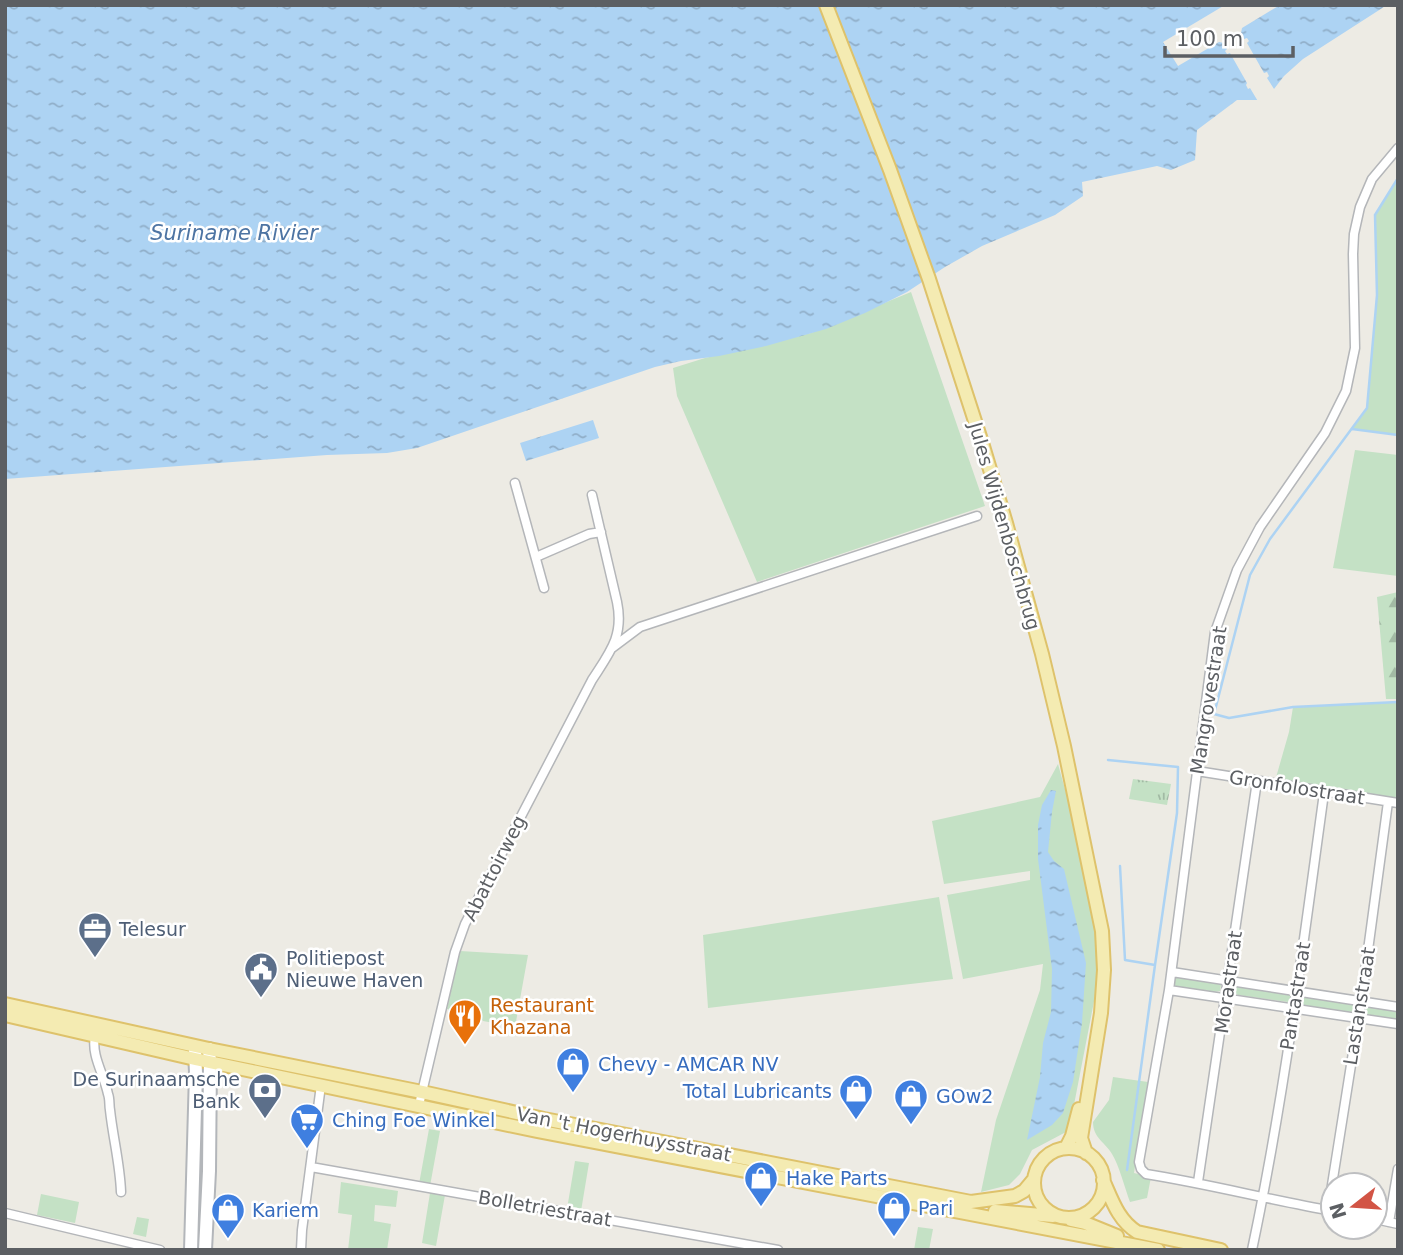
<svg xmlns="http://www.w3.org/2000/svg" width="1403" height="1255" font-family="'DejaVu Sans',sans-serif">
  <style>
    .green { fill: #c4e1c5 }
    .forest { fill: url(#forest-firs) }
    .park { fill: url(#park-tufts) }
    .water { fill: url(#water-ripples) }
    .pier { fill: #edebe4 }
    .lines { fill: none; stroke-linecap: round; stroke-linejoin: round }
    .stream { stroke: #add3f3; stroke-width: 2.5 }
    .street-casing { stroke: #b4b6b9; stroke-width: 11 }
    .secondary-casing { stroke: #b3b6ba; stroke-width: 16 }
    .primary-casing { stroke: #dec26b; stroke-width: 16 }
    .street { stroke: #fff; stroke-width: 8 }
    .secondary { stroke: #fff; stroke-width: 12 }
    .primary { stroke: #f4ebb2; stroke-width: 12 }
    .labels { text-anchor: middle; stroke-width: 5; stroke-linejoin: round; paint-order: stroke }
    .street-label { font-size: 19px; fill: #5c5f63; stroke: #fff }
    .service-label { font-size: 19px; fill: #4e5e75; stroke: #fff; text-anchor: start }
    .food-label { font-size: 19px; fill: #c56008; stroke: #fff; text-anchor: start }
    .shop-label { font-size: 19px; fill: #366cbe; stroke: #fff; text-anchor: start }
    .water-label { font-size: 21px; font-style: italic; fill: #4d74a3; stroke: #fff }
  </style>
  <defs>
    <pattern id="forest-firs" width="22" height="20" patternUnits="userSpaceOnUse" patternTransform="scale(1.75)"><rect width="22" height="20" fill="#c4e1c5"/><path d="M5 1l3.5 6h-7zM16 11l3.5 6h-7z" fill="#a2baa4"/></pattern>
    <pattern id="park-tufts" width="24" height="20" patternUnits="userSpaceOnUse" patternTransform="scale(1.75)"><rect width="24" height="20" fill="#c4e1c5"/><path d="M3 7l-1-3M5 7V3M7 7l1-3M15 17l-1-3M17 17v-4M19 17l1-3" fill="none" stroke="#a2baa4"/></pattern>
    <pattern id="water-ripples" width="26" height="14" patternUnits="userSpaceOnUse" patternTransform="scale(1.75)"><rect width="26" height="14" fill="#add3f3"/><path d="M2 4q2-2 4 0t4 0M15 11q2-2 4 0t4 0" fill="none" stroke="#90aec8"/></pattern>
  </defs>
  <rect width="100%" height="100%" fill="#edebe4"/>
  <path class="green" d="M1398,178V435L1352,429L1367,408L1377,295L1375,215Z
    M911,292L985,506L757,582L677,396L673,368L705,358L811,333Z
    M1355,450L1398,455V576L1333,568Z
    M1398,702V800L1275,781L1289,732L1293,707Z
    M1058,764L1086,865L1097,933V986L1073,1110L1066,1132L1032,1150L1020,1174L1009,1185L981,1192L996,1120L1040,990L1043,964L963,979L947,895L1030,880V871L944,884L932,821L1040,797Z
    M939,897L953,979L708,1008L703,935Z
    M460,951L528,955L515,1027L483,1021L480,1017L447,1009Z
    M1175,975L1217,981L1221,985L1220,991L1214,992L1174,987Z
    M1236,986L1291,994V1001L1288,1002L1238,995L1234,992V987Z
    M1303,995L1352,1004L1356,1008L1355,1011L1348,1012L1303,1005L1300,1002V996Z
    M1364,1006L1398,1010V1019L1367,1015L1362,1011Z
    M1113,1077L1148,1082L1134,1173L1151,1177L1147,1198L1130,1202C1125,1189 1119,1165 1112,1154C1105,1142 1093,1138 1093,1122L1109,1100Z
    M429,1129L440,1131L430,1186L419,1184Z
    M575,1161L589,1163L581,1211L567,1209Z
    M341,1182L398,1191L396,1207L375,1205L374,1221L391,1224L387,1250H348L352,1215L338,1213Z
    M430,1193L445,1195L436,1246L422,1243Z
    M41,1194L79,1202L75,1223L37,1215Z
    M137,1217L149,1219L146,1237L133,1234Z
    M918,1227L933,1229L929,1250H914Z"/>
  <path class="forest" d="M1398,592V699H1386L1377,597Z"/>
  <path class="park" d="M1133,779L1171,784L1167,805L1129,799Z"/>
  <path class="water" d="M5,5H1387L1303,59L1284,76L1274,89L1257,100H1237L1197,130L1195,160L1171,170L1157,166L1082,182L1083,196L1055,215L982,246L945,267L907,292L865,313L826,329L766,346L719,356L681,361L655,367L417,448L387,453L327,455L5,479Z
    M593,420L599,438L526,461L520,443Z
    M1051,790L1056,791L1052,812L1048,852L1054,861L1064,869L1086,963L1082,1023L1073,1082L1063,1113L1052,1125L1027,1140L1040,1077L1043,1043L1051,1012L1052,969L1038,859V825L1042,805Z"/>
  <path class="pier" d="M1225,5H1280L1242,28L1241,33L1244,39L1247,38L1249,41L1247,43L1264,73L1267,72L1269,76L1267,78L1276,92L1259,103L1250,88L1248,89L1246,85L1247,83L1230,53L1227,54L1225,51L1227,49L1224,43L1219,42L1178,66L1163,42Z"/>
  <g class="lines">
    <path class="stream" d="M1352,429L1398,435
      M1293,707L1229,718L1214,714L1250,575L1270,539L1367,408L1377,295L1375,215L1398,178
      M1293,707L1398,702
      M1108,760L1178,767L1177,813L1155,965L1125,960L1120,866
      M1127,1170L1155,965"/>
    <g class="street-casing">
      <path id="street" d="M515,483L544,588
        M536,557L589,534L601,532
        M612,648L640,627L977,516
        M1197,771L1398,803
        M1172,972L1398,1007
        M1169,990L1398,1024
        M95,1036C91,1056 104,1074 108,1094C110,1099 109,1105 110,1110C113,1138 120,1164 121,1192
        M419,1105L455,952L465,924L592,680C610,652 624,636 617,602L592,495
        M311,1167L778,1250
        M1198,1182L1257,781
        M1328,1210L1361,1002L1388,802
        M1333,1211C1270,1200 1209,1184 1146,1174L1141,1169L1139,1162L1169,990L1215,632L1237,570L1260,527L1325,433L1346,391L1355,348L1353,254L1354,234L1360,207L1372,179L1398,148
        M5,1213L160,1250
        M1375,1219L1398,1224
        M1389,1222L1398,1169
        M301,1250L302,1230L321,1085
        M1252,1250C1284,1099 1303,945 1324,793"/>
    </g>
    <g class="secondary-casing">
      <path id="secondary" d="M191,1250L196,1073L195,1051
        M205,1250L209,1171L210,1062L209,1049"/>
    </g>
    <g class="primary-casing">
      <path id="primary" d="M826,5L890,170L929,279L983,446L1006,523L1042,654L1064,746L1102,931L1104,970L1101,1013L1081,1138L1086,1153
        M5,1004L209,1049L422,1092L544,1119L971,1202L1015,1196L1024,1191L1034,1179
        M5,1015L195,1059L537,1131L1158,1250
        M1066,1148L1072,1136L1079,1109
        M1034 1183a35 35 0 1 1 70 0a35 35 0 1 1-70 0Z
        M1103,1180C1112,1200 1118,1220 1137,1232L1221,1250
        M995,1211L1053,1216
        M1071,1220L1085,1223L1117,1236"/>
    </g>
    <use href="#street" class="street"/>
    <use href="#secondary" class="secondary"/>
    <use href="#primary" class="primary"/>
  </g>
  <defs>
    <g id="office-pin" transform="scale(1.75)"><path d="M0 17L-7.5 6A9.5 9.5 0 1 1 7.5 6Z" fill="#5c6f8a" stroke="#fff"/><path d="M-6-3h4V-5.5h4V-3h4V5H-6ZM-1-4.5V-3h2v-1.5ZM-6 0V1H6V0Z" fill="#fff"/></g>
    <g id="civic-pin" transform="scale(1.75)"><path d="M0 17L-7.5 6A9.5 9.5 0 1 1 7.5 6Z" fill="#5c6f8a" stroke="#fff"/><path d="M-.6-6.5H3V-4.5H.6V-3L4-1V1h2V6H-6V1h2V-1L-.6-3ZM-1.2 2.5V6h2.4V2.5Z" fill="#fff"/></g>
    <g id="restaurant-pin" transform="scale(1.75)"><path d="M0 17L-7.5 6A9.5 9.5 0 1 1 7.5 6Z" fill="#e8710a" stroke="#fff"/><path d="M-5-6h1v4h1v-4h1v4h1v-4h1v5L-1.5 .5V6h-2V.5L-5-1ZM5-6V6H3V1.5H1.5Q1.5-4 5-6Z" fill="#fff"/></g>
    <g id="shop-pin" transform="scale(1.75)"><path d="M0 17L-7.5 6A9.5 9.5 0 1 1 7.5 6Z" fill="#3f7fe0" stroke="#fff"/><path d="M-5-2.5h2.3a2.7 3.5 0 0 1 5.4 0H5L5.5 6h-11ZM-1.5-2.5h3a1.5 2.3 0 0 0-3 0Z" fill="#fff"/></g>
    <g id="bank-pin" transform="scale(1.75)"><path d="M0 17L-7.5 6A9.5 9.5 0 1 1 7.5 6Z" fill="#5c6f8a" stroke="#fff"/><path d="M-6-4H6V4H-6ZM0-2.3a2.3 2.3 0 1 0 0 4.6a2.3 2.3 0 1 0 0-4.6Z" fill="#fff"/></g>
    <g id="supermarket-pin" transform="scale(1.75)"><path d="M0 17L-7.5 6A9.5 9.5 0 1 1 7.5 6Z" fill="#3f7fe0" stroke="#fff"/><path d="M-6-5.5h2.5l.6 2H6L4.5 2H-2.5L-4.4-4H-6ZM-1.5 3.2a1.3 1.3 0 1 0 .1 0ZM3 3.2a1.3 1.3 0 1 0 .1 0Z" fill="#fff"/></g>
  </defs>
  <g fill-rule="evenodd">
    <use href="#office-pin" x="95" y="929"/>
    <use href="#civic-pin" x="261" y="969"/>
    <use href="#restaurant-pin" x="465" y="1016"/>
    <use href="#shop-pin" x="573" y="1064"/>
    <use href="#bank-pin" x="265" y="1090"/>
    <use href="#shop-pin" x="856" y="1091"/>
    <use href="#shop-pin" x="911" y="1096"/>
    <use href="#supermarket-pin" x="307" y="1120"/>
    <use href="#shop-pin" x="761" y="1178"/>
    <use href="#shop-pin" x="894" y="1208"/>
    <use href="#shop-pin" x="228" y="1210"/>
  </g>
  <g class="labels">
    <g class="street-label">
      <text transform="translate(1005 526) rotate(74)" y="7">Jules Wijdenboschbrug</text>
      <text transform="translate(1208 700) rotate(-81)" y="7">Mangrovestraat</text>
      <text transform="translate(1297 787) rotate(9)" y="7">Gronfolostraat</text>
      <text transform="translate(494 868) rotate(-63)" y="7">Abattoirweg</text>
      <text transform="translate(1228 982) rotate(-82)" y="7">Morastraat</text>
      <text transform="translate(1295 996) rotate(-81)" y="7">Pantastraat</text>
      <text transform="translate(1359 1006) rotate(-81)" y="7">Lastanstraat</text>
      <text transform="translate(624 1134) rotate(11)" y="7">Van 't Hogerhuysstraat</text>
      <text transform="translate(545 1208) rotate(10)" y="7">Bolletriestraat</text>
    </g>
    <g class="service-label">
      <text x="119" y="936">Telesur</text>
      <text x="286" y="965">Politiepost<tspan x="286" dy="22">Nieuwe Haven</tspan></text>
      <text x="240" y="1086" text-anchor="end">De Surinaamsche<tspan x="240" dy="22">Bank</tspan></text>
    </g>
    <g class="food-label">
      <text x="490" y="1012">Restaurant<tspan x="490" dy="22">Khazana</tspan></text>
    </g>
    <g class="shop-label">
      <text x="598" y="1071">Chevy - AMCAR NV</text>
      <text x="832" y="1098" text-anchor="end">Total Lubricants</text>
      <text x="936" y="1103">GOw2</text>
      <text x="332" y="1127">Ching Foe Winkel</text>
      <text x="786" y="1185">Hake Parts</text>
      <text x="918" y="1215">Pari</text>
      <text x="252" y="1217">Kariem</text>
    </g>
    <g class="water-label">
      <text x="234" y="240">Suriname Rivier</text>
    </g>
  </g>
  <rect width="1403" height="1255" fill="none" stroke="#5c5f63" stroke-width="14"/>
  <g transform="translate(1354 1206) rotate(253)"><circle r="33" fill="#ffffff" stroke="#bebfc1" stroke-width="2"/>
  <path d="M0-5L12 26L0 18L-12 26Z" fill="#d25445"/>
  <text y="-10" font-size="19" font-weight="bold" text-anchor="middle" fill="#5c5f63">N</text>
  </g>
  <path d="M1165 46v10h128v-10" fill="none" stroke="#5c5f63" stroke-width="3.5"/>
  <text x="1176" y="46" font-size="21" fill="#5c5f63" stroke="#ffffff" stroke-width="5" paint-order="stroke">100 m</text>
</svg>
